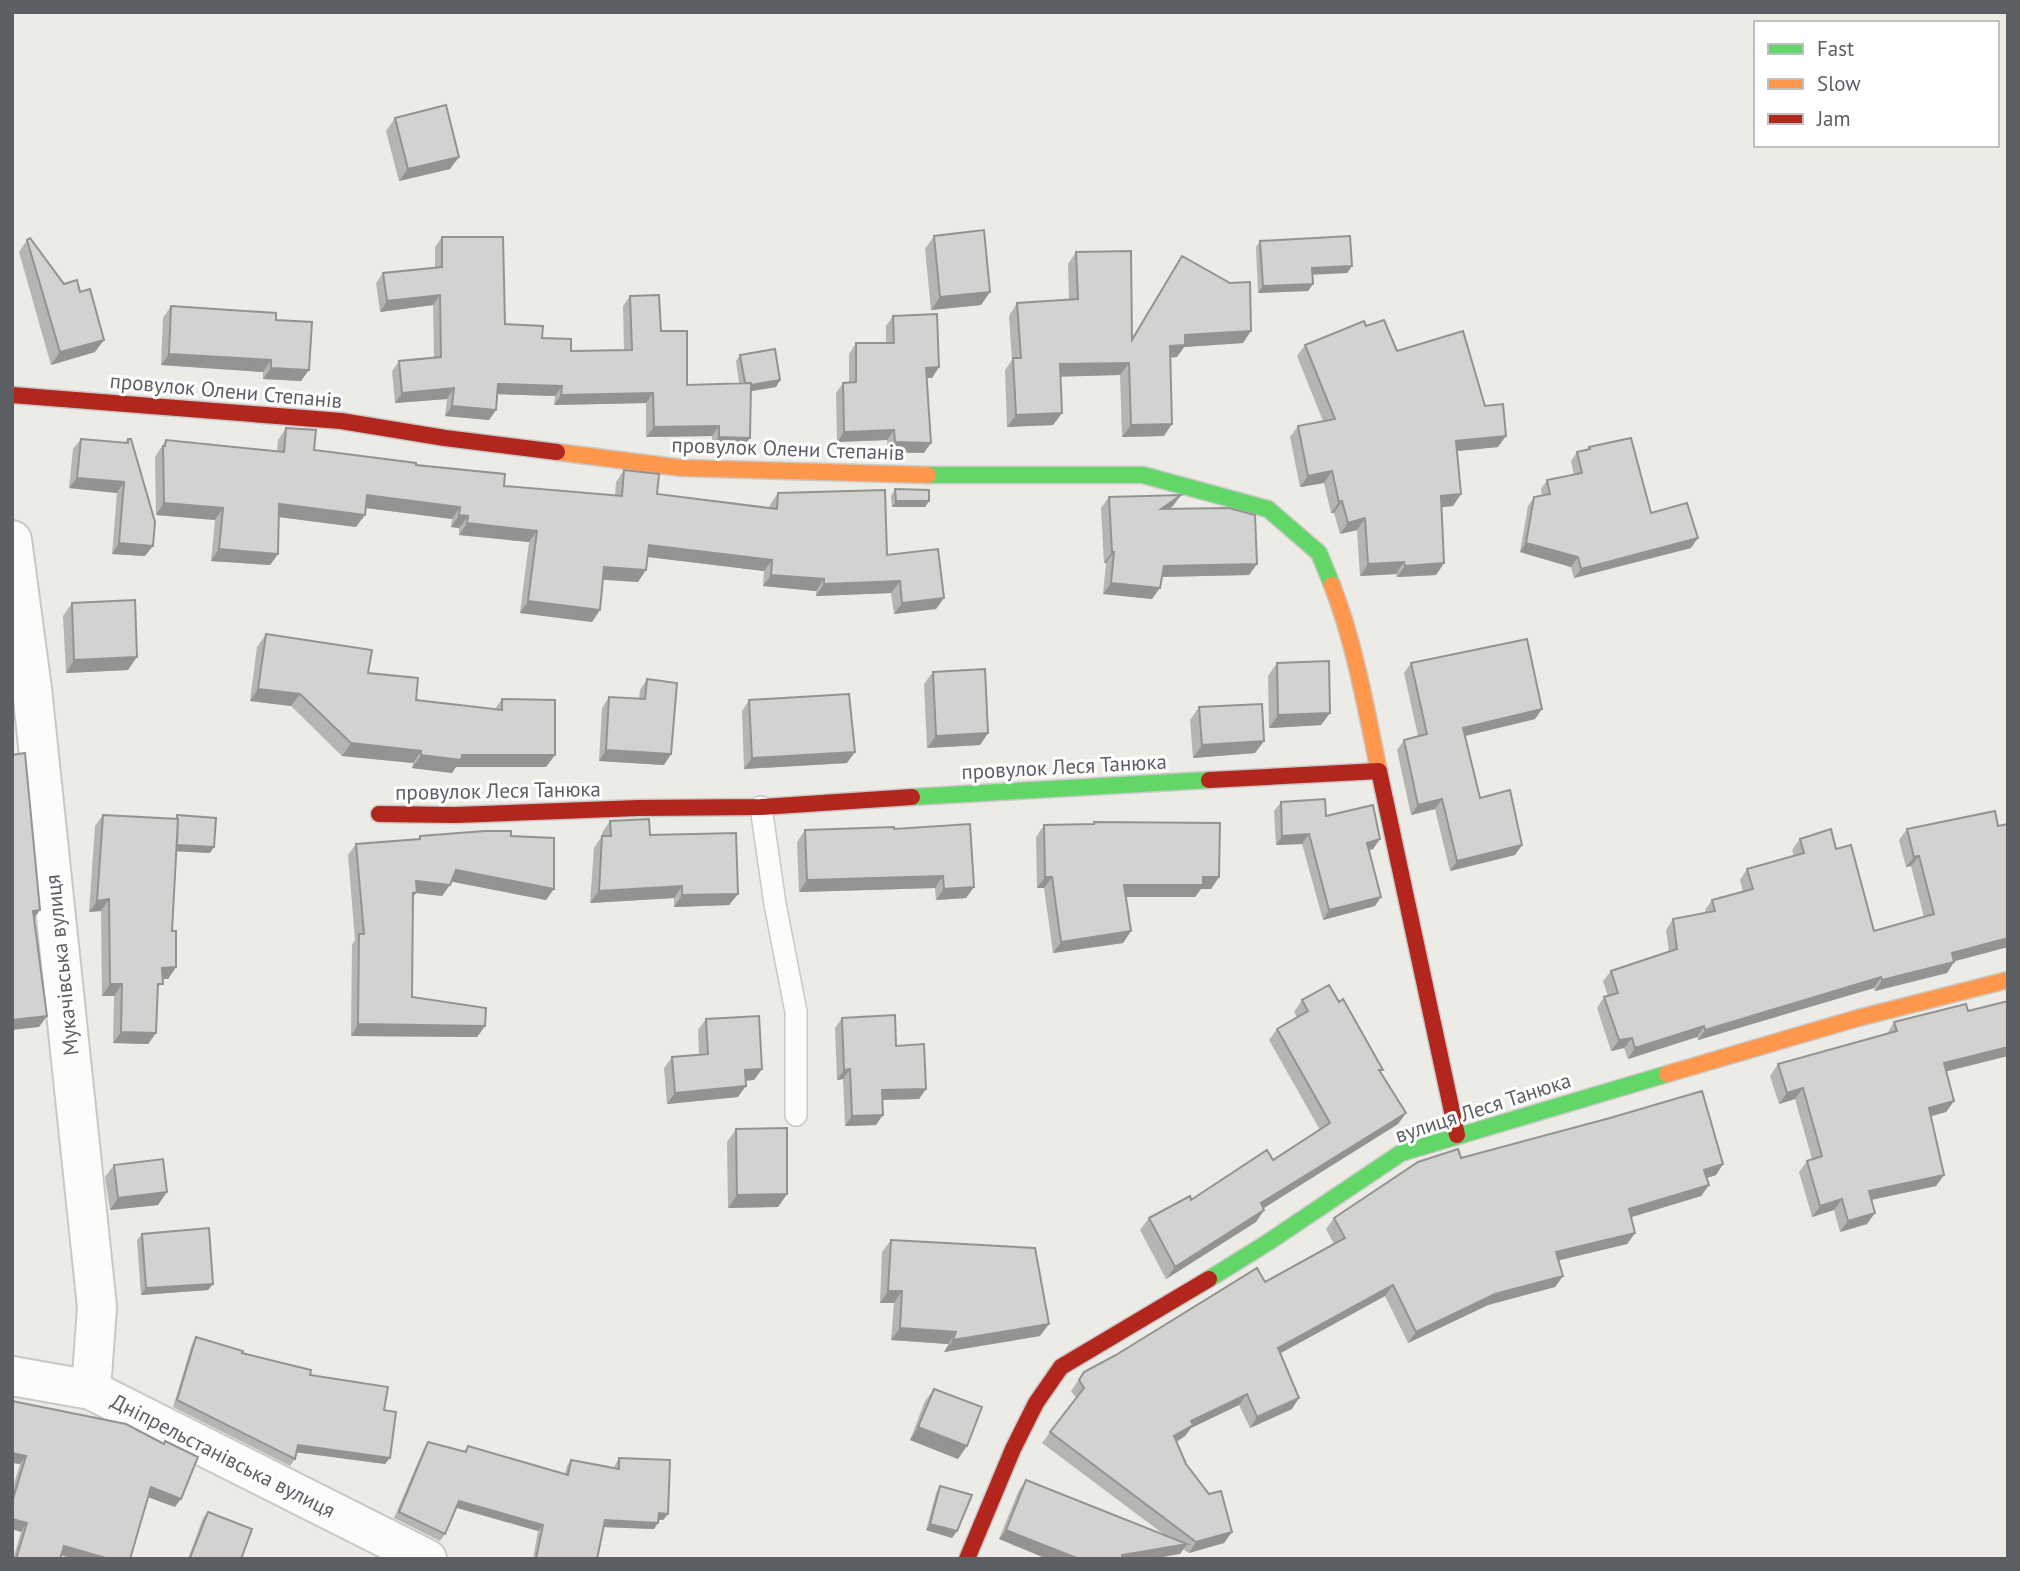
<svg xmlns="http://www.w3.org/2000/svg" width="2020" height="1571" font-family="'PT Sans',sans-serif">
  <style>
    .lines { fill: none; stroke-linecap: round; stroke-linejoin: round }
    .lane-casing { stroke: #c8c8c7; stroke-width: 24 }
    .street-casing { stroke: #c8c8c7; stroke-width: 42 }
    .fast-casing { stroke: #c9c9c8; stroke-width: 19 }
    .slow-casing { stroke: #c9c9c8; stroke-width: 19 }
    .jam-casing { stroke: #c9c9c8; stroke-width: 19 }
    .lane { stroke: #fcfcfb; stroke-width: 21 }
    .street { stroke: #fcfcfb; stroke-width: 38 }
    .fast { stroke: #63d668; stroke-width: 16 }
    .slow { stroke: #ff974d; stroke-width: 16 }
    .jam { stroke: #b3261e; stroke-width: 16 }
    .wall { fill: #b5b5b3 }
    .shaded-wall { fill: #949392 }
    .building { fill: #d3d2d0; stroke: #949392; stroke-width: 2 }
    .labels { text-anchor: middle; stroke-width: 6; stroke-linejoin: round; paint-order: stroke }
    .street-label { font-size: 21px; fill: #5c5f64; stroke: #fff }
  </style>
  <rect width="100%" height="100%" fill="#ecebe6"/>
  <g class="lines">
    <g class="lane-casing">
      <path id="lane" d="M761,807L775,904L796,1012V1115"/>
    </g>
    <g class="street-casing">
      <path id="street" d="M12,540L32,689L97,1307L91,1390
        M12,1376L91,1390L427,1559"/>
    </g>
    <g class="fast-casing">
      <path id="fast" d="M928,475H1143L1268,509L1319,553L1332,585
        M912,797L1209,780
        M1209,1279L1267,1243L1401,1153L1667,1074"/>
    </g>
    <g class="slow-casing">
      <path id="slow" d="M557,452L682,468L928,475
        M1332,585C1355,644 1366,709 1379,771
        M1667,1074L1858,1018L2008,980"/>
    </g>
    <g class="jam-casing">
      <path id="jam" d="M12,395L341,421L445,438L557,452
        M1209,780L1379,771L1457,1135
        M379,814L455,815L638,808L761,807L912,797
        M967,1559L1013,1449L1036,1403L1061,1367L1209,1279"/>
    </g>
    <use href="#lane" class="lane"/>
    <use href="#street" class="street"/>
    <use href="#fast" class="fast"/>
    <use href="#slow" class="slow"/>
    <use href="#jam" class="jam"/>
  </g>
  <path class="wall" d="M395,118L450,169L399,181L386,131Z
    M934,236L990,292L981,305L931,310L925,249Z
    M442,237L505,324L542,338L571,351L624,350L623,306L630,296L661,331L687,385L739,383L736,361L740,355L780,380L776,387L750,391V438L742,448L712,447V436L646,437V403L554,405L555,396L497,394L496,410L489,420L445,416L447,399L395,403L392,371L399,361L434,357L433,305L380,312L376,283L383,273L435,268V247Z
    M27,240L64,284L80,292L95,352L51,365L19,252Z
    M1260,241L1352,266L1347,273L1312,274L1313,284L1308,291L1258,293L1256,247Z
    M1076,252L1132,338L1174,268L1182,256L1243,343L1184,347L1177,357L1170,358L1164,436L1122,437L1120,375L1060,376L1062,413L1053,425L1007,427L1005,370L1012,360L1009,316L1017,303L1069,300L1068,264Z
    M171,306L276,320L301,381L263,379V372L161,365L163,318Z
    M893,316L939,367L932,378H926L924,453L888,452L887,440L837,442L836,393L843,383H849V354L856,343H886V326Z
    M1366,326L1397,351L1498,447L1457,451L1453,506L1441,507L1444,563L1436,575L1397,577L1396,574L1360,576L1357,530L1340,534L1334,513H1331L1324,483L1300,487L1290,437L1298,426L1323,421L1297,356L1305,345Z
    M286,428L314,450L416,465L504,486L615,496L616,482L624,470L657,494L769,508L770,505L778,493L887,555L936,609L894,614L891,593L816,596V591L763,586L764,571L648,557L638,582L603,580L600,610L592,622L520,613L529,542L459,535V528L451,527L452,519L365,508L356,527L279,517L278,554L270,565L211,561L215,520L156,515L155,457L166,440L277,452L278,440Z
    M81,439L125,443L128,439L145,556L112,554L117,493L69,488L73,449Z
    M1589,447L1651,513L1691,548L1574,578L1571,567L1520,552L1528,506L1534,497L1542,496L1541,489L1547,480L1574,475L1571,461L1577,452L1588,449Z
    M895,489L929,501L925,507H892L891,496Z
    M1109,497L1173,506L1169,509L1257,564L1249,575L1162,577L1152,599L1103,594L1106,563H1104L1101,508Z
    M72,603L128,670L66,673L63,616Z
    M266,634L368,673L416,700L495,709L502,699L546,767H456L452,773L412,768L413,763L342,756L291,706L250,701L257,647Z
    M1277,663L1330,713L1321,725L1269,728L1268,676Z
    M1411,663L1542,709L1535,719L1465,736L1480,798L1522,845L1515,855L1450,871L1435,809L1411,815L1397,750L1404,740L1418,736L1404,673Z
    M933,672L988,733L980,745L927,748L924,684Z
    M647,679L671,754L664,765L599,761L602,708L609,697L639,699L640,690Z
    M749,700L847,763L744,769L742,711Z
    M1199,707L1264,741L1255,753L1193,758L1190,720Z
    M1281,802L1326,816L1380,839L1373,849L1369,850L1375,906L1323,920L1302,844L1276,845L1274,811Z
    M103,815L175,819L177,815L210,853L176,851L172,931L176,967L168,979H162L157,991L156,1033L148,1044L113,1043L114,996H102L101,911L89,912L95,826Z
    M610,821L650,835L738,894L729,905L674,907V898L590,903L594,848L602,836V833Z
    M1094,822L1219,877L1211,889H1201L1195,897H1126L1131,931L1123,943L1053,953L1044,888H1037L1036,837L1044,825L1093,824Z
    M894,829L974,887L966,898L936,900L935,888L799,892L797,842L805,830Z
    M1907,829L2008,947L1954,961L1947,973L1875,991L1874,988L1698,1040L1697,1037L1628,1059L1624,1048L1611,1051L1597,1008L1604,997L1608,996L1603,981L1611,971L1669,952L1666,930L1673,919L1705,913V910L1712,900L1743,892L1740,880L1747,869L1794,856L1792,850L1800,839L1874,931L1924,917L1911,866L1906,867L1899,840Z
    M420,836H511L546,900L451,881L442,896L416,893L413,897L412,997L485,1026L477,1037L351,1036L352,945L355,940L348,855L356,844L418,839Z
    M1302,1000L1381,1072L1406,1113L1398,1124L1263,1208L1264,1210L1256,1222L1166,1279L1140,1230L1149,1218L1191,1200L1273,1160L1320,1130L1269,1040L1277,1029L1297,1017L1294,1012Z
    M2008,1001V1056L1946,1071L1954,1101L1946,1112L1931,1116L1944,1175L1936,1186L1871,1200L1867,1224L1840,1232L1834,1210L1812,1217L1799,1172L1807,1161L1812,1159L1795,1099L1779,1104L1770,1076L1778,1064L1887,1034L1894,1022L1968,1011Z
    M842,1018L896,1046L926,1089L919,1099L882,1100L876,1125L845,1126L843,1079L837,1080L835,1028Z
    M706,1019L762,1069L754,1080L745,1081L738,1097L667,1104L664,1068L672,1057L699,1055L698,1030Z
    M736,1129L787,1194L778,1207L728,1208L727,1142Z
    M1461,1158L1723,1164L1716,1175L1707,1178L1709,1185L1701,1196L1631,1217L1635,1233L1627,1244L1558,1260L1563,1276L1555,1287L1488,1305L1408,1343L1385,1296L1280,1353L1292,1409L1250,1428L1239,1405L1191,1428L1185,1436L1177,1442L1186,1464L1224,1543L1189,1553L1183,1549L1180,1554L999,1539L1019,1490L1026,1480L1166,1536L1042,1443L1076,1398L1071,1391L1084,1372L1265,1282L1334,1244L1326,1229L1334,1218Z
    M114,1165L158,1205L110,1210L105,1177Z
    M142,1234L213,1284L208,1290L141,1295L137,1240Z
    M891,1240L1040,1336L944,1352L948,1344L891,1340L894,1303H880L882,1252Z
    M196,1337L310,1375L384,1410L385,1464L296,1452L295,1459L290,1466L173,1407L192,1344Z
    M934,1389L958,1459L910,1440L925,1401Z
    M12,1401L163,1444L165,1441L175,1507L148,1497L73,1559L61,1555L60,1559H13L21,1532L12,1529V1490L20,1464Z
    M428,1442L464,1451L468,1446L565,1474L567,1466L571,1460L614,1469L615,1465L619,1458L668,1514L663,1520H658L654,1529L604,1527L597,1559H533L538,1531L456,1508L445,1534L440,1541L394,1518L424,1448Z
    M940,1486L957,1531L952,1538L926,1530L936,1493Z
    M208,1512L241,1559H188L203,1518Z"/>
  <path class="shaded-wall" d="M459,157L450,169L399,181L408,169Z
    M1352,266L1347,273L1308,275L1312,268Z
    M1313,284L1308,291L1258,293L1263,286Z
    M990,292L981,305L931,310L940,297Z
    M440,295L433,305L380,312L387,301Z
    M1251,331L1243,343L1184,347L1177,357L1162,358L1170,346L1185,335Z
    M104,340L95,352L51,365L60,352Z
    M169,354L271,360L263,372L161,365Z
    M1129,363L1120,375L1051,377L1060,364Z
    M939,367L932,378H918L926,368Z
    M271,368L309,370L301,381L263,379Z
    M780,380L776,387L741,393L745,386Z
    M498,384L562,386L555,396L491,394Z
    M454,388L447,399L395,403L402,393Z
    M653,393L646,403L554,405L561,395Z
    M452,406L496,410L489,420L445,416Z
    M1062,413L1053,425L1007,427L1016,415Z
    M1172,424L1164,436L1122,437L1131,425Z
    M719,426L712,436L646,437L654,427Z
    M894,430L887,440L837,442L844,432Z
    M1506,436L1498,447L1448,452L1456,441Z
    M719,437L750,438L742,448L712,447Z
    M895,442L931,443L924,453L888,452Z
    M1332,471L1324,483L1300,487L1308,476Z
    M77,478L124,482L117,493L69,488Z
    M1461,494L1453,506L1433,508L1441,496Z
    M367,495L460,507L452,519L359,507Z
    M1181,495L1173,506L1153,520L1161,509Z
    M896,501H929L925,507H892Z
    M1342,501L1334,513H1331L1339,502Z
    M164,503L223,508L215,520L156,515Z
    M279,504L365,515L356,527L271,516Z
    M459,515L468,516L459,528L451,527Z
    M1365,518L1357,530L1340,534L1348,523Z
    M467,523L537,531L529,542L459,535Z
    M1698,538L1691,548L1574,578L1581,569Z
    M119,543L153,546L145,556L112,554Z
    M1526,543L1578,557L1571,567L1520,552Z
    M649,545L772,560L764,571L640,556Z
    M219,549L278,554L270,565L211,561Z
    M1112,552H1114L1106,563H1104Z
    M1404,562L1396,574L1360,576L1368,564Z
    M1444,563L1436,575L1397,577L1405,566Z
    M1257,564L1249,575L1156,577L1164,566Z
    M604,567L646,570L638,582L596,579Z
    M771,575L824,579L816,591L763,586Z
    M900,581L891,593L816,596L824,584Z
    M1111,583L1160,588L1152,599L1103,594Z
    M944,598L936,609L894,614L902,603Z
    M528,601L600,610L592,622L520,613Z
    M137,657L128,670L66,673L74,660Z
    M258,689L300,694L291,706L250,701Z
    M1542,709L1535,719L1456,738L1463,728Z
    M1330,713L1321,725L1269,728L1278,715Z
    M988,733L980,745L927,748L936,736Z
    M1264,741L1255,753L1193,758L1202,745Z
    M351,743L421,751L413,763L342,756Z
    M606,750L671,754L664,765L599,761Z
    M855,752L847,763L744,769L752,758Z
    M421,755H555L546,767H456L452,773L412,768Z
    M1442,799L1435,809L1411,815L1418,805Z
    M1309,834L1302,844L1276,845L1282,836Z
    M1380,839L1373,849L1360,852L1367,843Z
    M175,844L214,847L210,853L171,851Z
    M1522,845L1515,855L1450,871L1457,861Z
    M1919,856L1911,866L1906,867L1914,857Z
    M456,870L554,889L546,900L448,881Z
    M943,876L935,888L799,892L807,880Z
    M1045,877H1052L1044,888H1037Z
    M1203,877H1219L1211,889H1201L1195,897H1116L1124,885Z
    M416,881L450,885L442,896L416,893L409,903Z
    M682,886L674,898L590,903L599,891Z
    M974,887L966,898L936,900L944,889Z
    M738,894L729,905L674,907L682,895Z
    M1381,897L1375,906L1323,920L1329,910Z
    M109,899L101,911L89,912L97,901Z
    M40,910L33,920V911Z
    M1131,931L1123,943L1053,953L1061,942Z
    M2008,938V947L1944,964L1952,953Z
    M1954,962L1947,973L1875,991L1882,980Z
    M176,967L168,979H154L162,968Z
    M1881,977L1874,988L1698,1040L1705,1030Z
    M110,984H122L114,996H102Z
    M47,1016L39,1027L12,1030V1020Z
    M358,1024L485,1026L477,1037L351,1036Z
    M1704,1026L1697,1037L1628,1059L1635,1048Z
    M121,1032L156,1033L148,1044L113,1043Z
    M1632,1038L1624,1048L1611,1051L1619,1040Z
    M2008,1047V1056L1936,1074L1944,1063Z
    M762,1069L754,1080L737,1081L745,1070Z
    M850,1069L843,1079L837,1080L844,1070Z
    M746,1086L738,1097L667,1104L675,1093Z
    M1803,1088L1795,1099L1779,1104L1787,1093Z
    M926,1089L919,1099L875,1100L882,1090Z
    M1954,1101L1946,1112L1921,1119L1929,1108Z
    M1406,1113L1398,1124L1253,1215L1261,1203Z
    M883,1115L876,1125L845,1126L852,1116Z
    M1723,1164L1716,1175L1697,1181L1704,1170Z
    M1944,1175L1936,1186L1861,1202L1869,1191Z
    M1709,1185L1701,1196L1622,1220L1629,1209Z
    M167,1192L158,1205L110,1210L118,1198Z
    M787,1194L778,1207L728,1208L737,1195Z
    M1842,1199L1834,1210L1812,1217L1820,1206Z
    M1264,1210L1256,1222L1166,1279L1175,1267Z
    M1875,1213L1867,1224L1840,1232L1848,1221Z
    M1635,1233L1627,1244L1548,1263L1556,1252Z
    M1563,1276L1555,1287L1488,1305L1408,1343L1416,1332L1495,1294Z
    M213,1284L208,1290L141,1295L146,1288Z
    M1393,1285L1385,1296L1270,1359L1278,1348Z
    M888,1291H902L894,1303H880Z
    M1049,1324L1040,1336L944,1352L953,1340Z
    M900,1328L956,1332L948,1344L891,1340Z
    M1247,1394L1239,1405L1191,1428L1185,1436L1167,1447L1174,1436L1191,1421Z
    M1299,1398L1292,1409L1250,1428L1257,1417Z
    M918,1427L967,1446L958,1459L910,1440Z
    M298,1445L390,1458L385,1464L294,1452Z
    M12,1453L26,1456L20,1464L12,1463Z
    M151,1487L181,1499L175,1507L145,1496Z
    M459,1501L543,1525L538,1531L455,1507Z
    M659,1513L668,1514L663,1520L654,1519Z
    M12,1519L27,1523L21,1532L12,1529Z
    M605,1520L658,1523L654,1529L601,1527Z
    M930,1524L957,1531L952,1538L926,1530Z
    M1006,1530L1079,1559H1047L999,1539Z
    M1232,1532L1224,1543L1189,1553L1196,1542Z
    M1187,1544L1180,1554L1151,1559H1119L1122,1555Z
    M64,1546L109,1559H73L58,1554Z"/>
  <path class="building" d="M446,105L459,157L408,169L395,118Z
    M984,230L990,292L940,297L934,236Z
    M1350,236L1352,266L1312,268L1313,284L1263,286L1260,241Z
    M442,237H503L505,324L543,326L542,338L571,339V351L632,350L630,296L659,295L661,331H687V385L751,383L750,438L719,437V426L654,427L653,393L561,395L562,386L498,384L496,410L452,406L454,388L402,393L399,361L441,357L440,295L387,301L383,273L442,267Z
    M30,238L64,284L77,280L80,292L90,289L104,340L60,352L27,240Z
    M1131,251L1132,340L1182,256L1230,283L1250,282L1251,331L1185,335V345L1170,346L1172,424L1131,425L1129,363L1060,364L1062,413L1016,415L1013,358H1021L1017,303L1078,299L1076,252Z
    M171,306L276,313V320L312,322L309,370L271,368V360L169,354Z
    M937,314L939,367L926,368L931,443L895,442L894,430L844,432L843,383L856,382V343H894L893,316Z
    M1384,320L1397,351L1463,331L1485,406L1503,404L1506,436L1456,441L1461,494L1441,496L1444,563L1405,566L1404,562L1368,564L1365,518L1348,523L1342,501L1339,502L1332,471L1308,476L1298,426L1335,419L1305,345L1364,321L1366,326Z
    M775,349L780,380L751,385V383H745L740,355Z
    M286,428L316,430L314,450L416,463V465L505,474L504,486L622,496L624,470L659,474L657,494L777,509L778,493L885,490L887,555L938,549L944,598L902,603L900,581L824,584V579L771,575L772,560L649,545L646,570L604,567L600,610L528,601L537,531L467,523L468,516L459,515L460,507L367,495L365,515L279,504L278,554L219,549L223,508L164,503L163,446H165L166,440L284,452Z
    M1631,438L1651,513L1687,503L1698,538L1581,569L1578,557L1526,543L1534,497L1550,494L1547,480L1582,473L1577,452L1590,449L1589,447Z
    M81,439L128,443V439H131L155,522L153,546L119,543L124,482L77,478Z
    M895,489L929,490V501H896Z
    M1181,495L1161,509L1229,508L1255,515L1257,564L1164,566L1160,588L1111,583L1114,552H1112L1109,497Z
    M135,600L137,657L74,660L72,603Z
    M266,634L372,650L368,673L418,678L416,700L502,710V699L555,700V755H462L461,760L421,755V751L351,743L300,694L258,689Z
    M1527,639L1542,709L1463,728L1480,798L1510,790L1522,845L1457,861L1442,799L1418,805L1404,740L1427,734L1411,663Z
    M1329,661L1330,713L1278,715L1277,663Z
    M985,669L988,733L936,736L933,672Z
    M647,679L677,683L671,754L606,750L609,697L645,699Z
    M849,694L855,752L752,758L749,700Z
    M1262,704L1264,741L1202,745L1199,707Z
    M25,753L40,910L33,911L47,1016L12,1020V755Z
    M1325,799L1326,816L1373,805L1380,839L1367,843L1381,897L1329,910L1309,834L1282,836L1281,802Z
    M1995,811L1998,826L2008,824V938L1952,953L1954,962L1882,980L1881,977L1705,1030L1704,1026L1635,1048L1632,1038L1619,1040L1604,997L1618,993L1611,971L1677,949L1673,919L1715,911L1712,900L1753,889L1747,869L1804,853L1800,839L1831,829L1836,849L1851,845L1874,931L1934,914L1919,856L1914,857L1907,829Z
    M103,815L178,819L172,931H176V967L162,968L163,984H158L156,1033L121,1032L122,984H110L109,899L97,901Z
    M177,815L216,818L214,847L177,845L178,819H177Z
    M649,819L650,835L736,833L738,894L682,895V886L599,891L602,836H611L610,821Z
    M1094,822L1220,823L1219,877H1203V885H1124L1131,931L1061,942L1052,877H1045L1044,825L1094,824Z
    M970,824L974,887L944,889L943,876L807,880L805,830L894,827V829Z
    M485,831H511V836L554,838V889L456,870L450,885L416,881L417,892L413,893L412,997L486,1008L485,1026L358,1024L359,934H364L356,844L420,839V836Z
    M1329,985L1339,1002L1343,999L1383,1070H1379L1406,1113L1261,1203L1264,1210L1175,1267L1149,1218L1190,1196L1191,1200L1267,1150L1273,1160L1330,1123L1277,1029L1308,1011L1302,1000Z
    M2008,1001V1047L1944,1063L1954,1101L1929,1108L1944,1175L1869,1191L1875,1213L1848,1221L1842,1199L1820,1206L1807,1161L1822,1156L1803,1088L1787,1093L1778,1064L1897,1031L1894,1022L1966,1004L1968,1011Z
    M895,1015L896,1046L924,1044L926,1089L882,1090L883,1115L852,1116L850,1069L844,1070L842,1018Z
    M759,1016L762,1069L745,1070L746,1086L675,1093L672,1057L708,1054L706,1019Z
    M1702,1091L1723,1164L1704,1170L1709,1185L1629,1209L1635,1233L1556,1252L1563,1276L1495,1294L1416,1332L1393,1285L1278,1348L1299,1398L1257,1417L1247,1394L1191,1421L1193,1425L1174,1436L1186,1464L1209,1494L1221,1491L1232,1532L1196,1542L1050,1432L1084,1388L1079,1380L1084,1372L1116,1355L1257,1268L1265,1282L1345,1238L1334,1218L1418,1162L1458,1149L1461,1158L1610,1118Z
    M787,1128V1194L737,1195L736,1129Z
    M163,1159L167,1192L118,1198L114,1165Z
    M209,1228L213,1284L146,1288L142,1234Z
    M891,1240L1035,1248L1049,1324L953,1340L956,1332L900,1328L902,1291H888Z
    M196,1337L243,1351L242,1353L311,1370L310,1375L388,1387L384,1410L396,1412L390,1458L298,1445L295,1459L177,1400Z
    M934,1389L982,1407L967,1446L918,1427Z
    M12,1401L126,1424L164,1444L165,1441L198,1457L181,1499L151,1487L130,1559H109L64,1546L60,1559H16L27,1523L12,1519V1502L26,1456L12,1453Z
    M428,1442L466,1452L468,1446L568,1475L571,1460L619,1469V1458L670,1460L668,1514L659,1513L658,1523L605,1520L597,1559H536L543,1525L459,1501L445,1534L399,1512Z
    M1026,1480L1187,1544L1122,1555V1559H1079L1006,1530Z
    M940,1486L972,1495L957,1531L930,1524Z
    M208,1512L252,1529L241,1559H193L190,1558Z"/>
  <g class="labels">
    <g class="street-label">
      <text transform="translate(226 391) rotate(5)" y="7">провулок Олени Степанів</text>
      <text transform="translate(788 449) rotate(2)" y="7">провулок Олени Степанів</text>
      <text transform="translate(1064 767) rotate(-3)" y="7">провулок Леся Танюка</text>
      <text transform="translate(498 791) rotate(-1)" y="7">провулок Леся Танюка</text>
      <text transform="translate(62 965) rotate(-96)" y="7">Мукачівська вулиця</text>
      <text transform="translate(1483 1108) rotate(-18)" y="7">вулиця Леся Танюка</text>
      <text transform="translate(223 1456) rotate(27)" y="7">Дніпрельстанівська вулиця</text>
    </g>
  </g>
  <rect width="2020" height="1571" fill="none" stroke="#5c5f64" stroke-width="28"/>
  <rect x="1754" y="21" width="245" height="126" fill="#ffffff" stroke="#bebfc1" stroke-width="2"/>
  <rect x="1768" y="44" width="35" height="10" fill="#63d668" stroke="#bebfc1" stroke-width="2"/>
  <text x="1817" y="56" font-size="21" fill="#5c5f64">Fast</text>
  <rect x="1768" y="79" width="35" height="10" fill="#ff974d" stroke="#bebfc1" stroke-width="2"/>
  <text x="1817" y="91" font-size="21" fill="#5c5f64">Slow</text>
  <rect x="1768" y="114" width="35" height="10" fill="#b3261e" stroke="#bebfc1" stroke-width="2"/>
  <text x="1817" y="126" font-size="21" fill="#5c5f64">Jam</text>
</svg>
